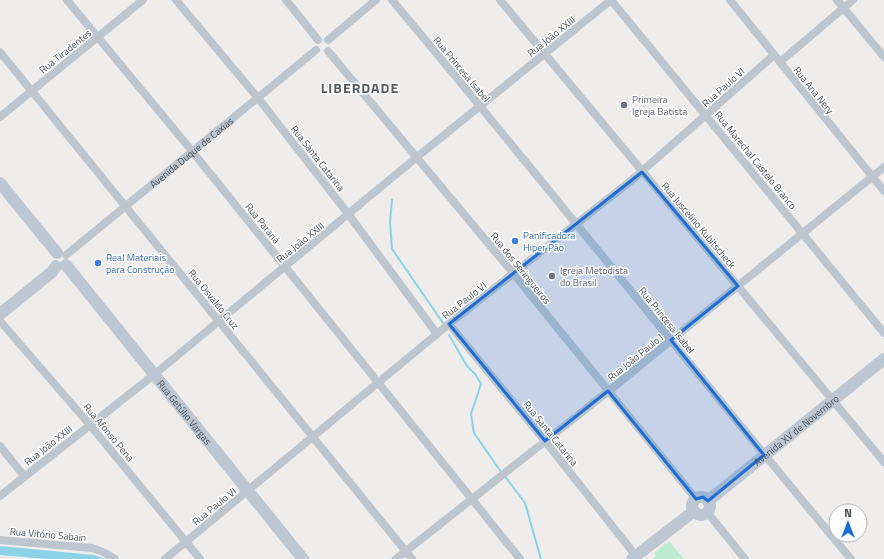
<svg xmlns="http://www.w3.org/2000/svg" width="884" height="559" font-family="'Titillium Web',sans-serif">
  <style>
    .green { fill: #bbecce }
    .water { fill: #8ad3e7 }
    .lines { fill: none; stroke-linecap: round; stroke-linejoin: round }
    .stream { stroke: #8ad3e7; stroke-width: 2 }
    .street { stroke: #bdc6ce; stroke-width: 8 }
    .secondary { stroke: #bdc7d3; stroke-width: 12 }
    .marked { fill: #206ed5; fill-opacity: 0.2; stroke: #206ed5; stroke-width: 3; stroke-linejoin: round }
    .worship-dot { fill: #6b7280; stroke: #fff; stroke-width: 1.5 }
    .shop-dot { fill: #3f7fe0; stroke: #fff; stroke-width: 1.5 }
    .labels { text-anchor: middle; stroke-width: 3; stroke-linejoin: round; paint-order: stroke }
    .street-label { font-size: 10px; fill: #454f59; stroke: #fff }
    .worship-label { font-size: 10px; fill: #5b616d; stroke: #fff; text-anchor: start }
    .shop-label { font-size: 10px; fill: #366cbe; stroke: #fff; text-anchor: start }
    .district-label { font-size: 14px; font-weight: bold; letter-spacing: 1px; fill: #595d61; stroke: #fff }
  </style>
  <rect width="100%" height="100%" fill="#efecec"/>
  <path class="green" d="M669,541L684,559H652L656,556L654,553Z"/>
  <path class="water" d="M0,546L94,555L105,559H47L0,555Z"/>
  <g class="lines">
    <path class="stream" d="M392,200L390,222L392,249L443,323
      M449,335L467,366L475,374L481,384L471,414L474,433L501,472
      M504,475L525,503L541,559"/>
    <g class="street">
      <path d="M67,0L192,151L520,559"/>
      <path d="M176,0L258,98L349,215L437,334"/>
      <path d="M286,0L318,40"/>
      <path d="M392,0C547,185 696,374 851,559"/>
      <path d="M500,0L884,462"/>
      <path d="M611,0L884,333"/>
      <path d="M730,0L884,191"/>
      <path d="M837,0L884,57"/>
      <path d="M328,40L376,0"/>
      <path d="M328,51L513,273L696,499"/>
      <path d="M0,52L412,559"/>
      <path d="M780,62L853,0"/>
      <path d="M0,117L143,0"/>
      <path id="s1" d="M66,255L316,50"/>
      <path d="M0,321L90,425L200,559"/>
      <path d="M449,324L545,441L636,556"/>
      <path d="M0,446L24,476"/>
      <path d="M0,496L155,374L417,157L611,0"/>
      <path d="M707,512L745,559"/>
      <path d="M0,540L92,548L103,552L115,559"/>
      <path d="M165,559L449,324L632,180L774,55"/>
      <path d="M396,559L615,386L884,167"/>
    </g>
    <g class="secondary">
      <path d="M0,183L57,253"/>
      <path id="s2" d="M66,265L303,559"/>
      <path d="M0,314L52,272L56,266"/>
      <circle cx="701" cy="506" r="9"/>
      <path id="s3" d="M708,501L884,359"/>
      <path d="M632,559L694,511"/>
    </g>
  </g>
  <path class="marked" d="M642,172L738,286L671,340L764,455L708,501L703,497L696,499L608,391L545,441L449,324Z"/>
  <g class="worship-dot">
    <circle cx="624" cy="105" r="4"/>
    <circle cx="552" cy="276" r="4"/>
  </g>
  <g class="shop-dot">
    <circle cx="515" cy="241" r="4"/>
    <circle cx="98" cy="263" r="4"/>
  </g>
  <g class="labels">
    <g class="street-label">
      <text transform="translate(551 36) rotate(-39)" y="4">Rua João XXIII</text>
      <text transform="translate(65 51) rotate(-39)" y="4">Rua Tiradentes</text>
      <text transform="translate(462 69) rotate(50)" y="4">Rua Princesa Isabel</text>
      <text transform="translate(723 87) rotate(-42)" y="4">Rua Paulo VI</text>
      <text transform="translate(814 90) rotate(51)" y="4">Rua Ana Nery</text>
      <text dy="4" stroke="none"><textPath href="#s1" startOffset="162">Avenida Duque de Caxias</textPath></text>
      <text transform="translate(318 158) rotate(52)" y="4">Rua Santa Catarina</text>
      <text transform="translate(756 160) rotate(51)" y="4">Rua Marechal Castelo Branco</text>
      <text transform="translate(263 223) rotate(51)" y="4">Rua Paraná</text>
      <text transform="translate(699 225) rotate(50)" y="4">Rua Juscelino Kubitscheck</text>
      <text transform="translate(300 242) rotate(-39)" y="4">Rua João XXIII</text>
      <text transform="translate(521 268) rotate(51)" y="4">Rua dos Seringueiros</text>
      <text transform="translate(214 299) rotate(51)" y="4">Rua Osvaldo Cruz</text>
      <text transform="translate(464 300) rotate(-38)" y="4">Rua Paulo VI</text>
      <text transform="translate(667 320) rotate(51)" y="4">Rua Princesa Isabel</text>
      <text transform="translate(635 357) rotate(-39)" y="4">Rua João Paulo I</text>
      <text dy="4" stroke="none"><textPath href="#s2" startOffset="189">Rua Getúlio Vargas</textPath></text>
      <text dy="4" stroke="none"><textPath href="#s3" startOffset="113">Avenida XV de Novembro</textPath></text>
      <text transform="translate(109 432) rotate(50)" y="4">Rua Afonso Pena</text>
      <text transform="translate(551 433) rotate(51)" y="4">Rua Santa Catarina</text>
      <text transform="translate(48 445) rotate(-38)" y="4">Rua João XXIII</text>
      <text transform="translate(214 506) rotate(-39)" y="4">Rua Paulo VI</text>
      <text transform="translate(48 534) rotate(5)" y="4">Rua Vitório Sabain</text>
    </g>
    <g class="worship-label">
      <text x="632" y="103">Primeira<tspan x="632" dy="12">Igreja Batista</tspan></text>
      <text x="560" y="274">Igreja Metodista<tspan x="560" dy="12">do Brasil</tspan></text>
    </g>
    <g class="shop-label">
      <text x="523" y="239">Panificadora<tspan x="523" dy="12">Hiper Pão</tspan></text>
      <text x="106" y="261">Real Materiais<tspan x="106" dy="12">para Construção</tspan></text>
    </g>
    <g class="district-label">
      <text x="360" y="93">LIBERDADE</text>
    </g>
  </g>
  <g transform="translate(848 523)"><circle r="19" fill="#ffffff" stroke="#b5b9bd"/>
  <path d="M0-3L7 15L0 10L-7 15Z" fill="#206ed5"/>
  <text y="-6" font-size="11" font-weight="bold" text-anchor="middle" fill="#454f59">N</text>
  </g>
</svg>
